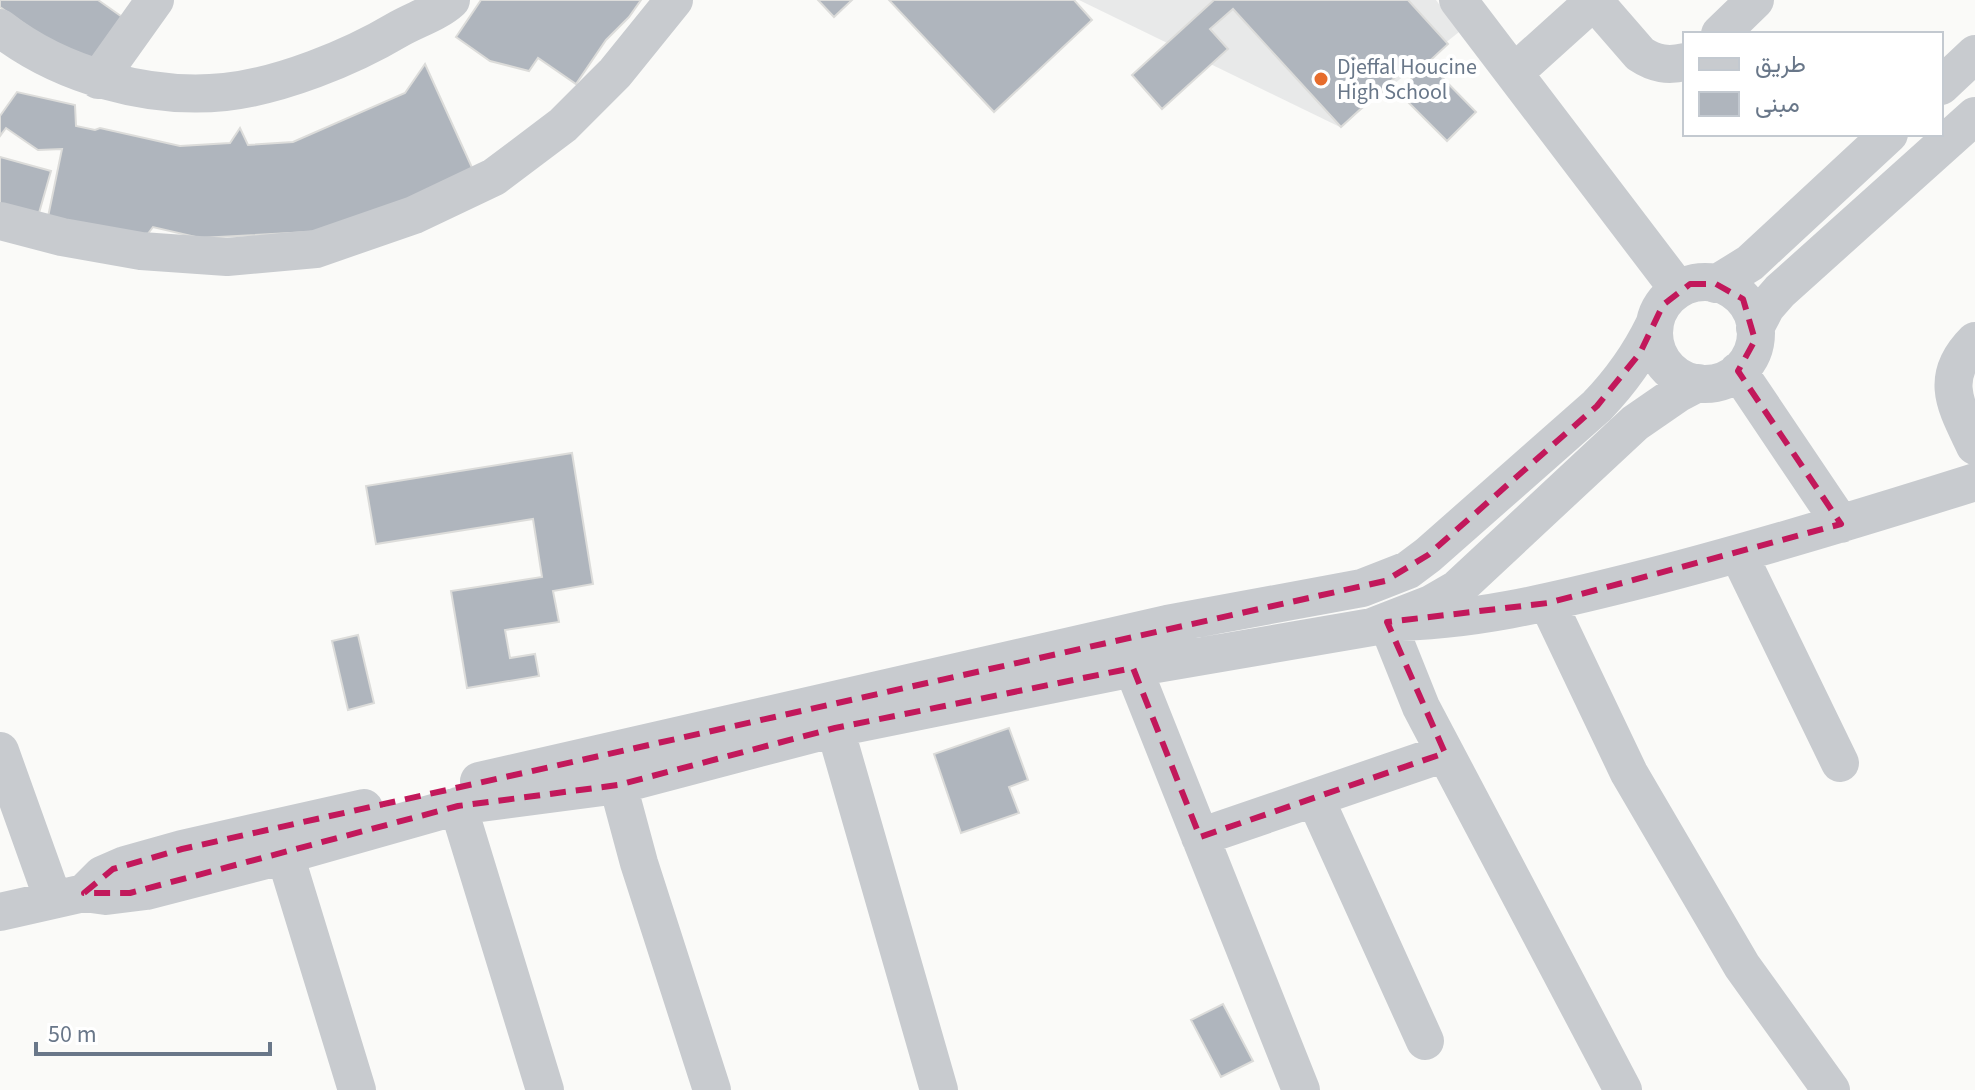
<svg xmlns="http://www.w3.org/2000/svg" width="1975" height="1090" font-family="'Source Sans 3',Vazirmatn,sans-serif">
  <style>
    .built { fill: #e8e9e9 }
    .building { fill: #afb5bd; stroke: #dcdcda; stroke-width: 2 }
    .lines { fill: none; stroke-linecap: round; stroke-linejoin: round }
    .minor { stroke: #c8cbcf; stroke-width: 38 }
    .marked { fill: none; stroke: #c2185b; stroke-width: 6; stroke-dasharray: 16 10; stroke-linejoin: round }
    .poi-dot { fill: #e66c2c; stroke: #fff; stroke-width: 3 }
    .labels { text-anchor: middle; stroke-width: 8; stroke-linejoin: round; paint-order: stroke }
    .poi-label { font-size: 22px; fill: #697789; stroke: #fff; text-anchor: start }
  </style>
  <rect width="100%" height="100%" fill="#fafaf8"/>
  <path class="built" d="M1079,0H1436L1459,32L1340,127Z"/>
  <path class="building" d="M0,0H98L125,19L89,69L0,7Z
    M481,0H641L629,17L606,40L576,84L538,58L529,71L490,61L456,37Z
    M818,0H852L834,17Z
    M889,0H1074L1092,20L994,112Z
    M1214,0H1408L1448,44L1421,69L1413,61L1341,127L1233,9L1210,29L1228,49L1162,109L1132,75Z
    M1428,63L1476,112L1447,141L1398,92Z
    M425,64L474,172L345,230L200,238L153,227L144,239L48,217L62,149L38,150L6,128L0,136V116L17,92L75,105L76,126L95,130L100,128L180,146L230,143L240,128L248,145L293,142L405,93Z
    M0,157L51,171L35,227L0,217Z
    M572,453L593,584L553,591L559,622L505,630L510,658L535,654L539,676L467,688L451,591L542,577L533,519L376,544L366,486Z
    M358,635L374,703L348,710L332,641Z
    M1009,728L1028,780L1009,787L1019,813L961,833L934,754Z
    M1223,1004L1253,1061L1221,1077L1191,1020Z"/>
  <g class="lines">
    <path class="minor" d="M1458,0L1678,289
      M1594,1L1640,54C1655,64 1668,66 1685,62
      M0,28C60,75 149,100 225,92C280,86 350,58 397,30C414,20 437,13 451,0
      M1720,34L1755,0
      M1514,73L1595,0
      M98,80L155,0
      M1941,86L1975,54
      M0,221L62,237L141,251L227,257L316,249L414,215L494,177L563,125L615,73L674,0
      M1654 333a51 51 0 1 1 102 0a51 51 0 1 1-102 0Z
      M1716,284L1750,263L1889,134
      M1755,328L1766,307L1780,291L1975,116
      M1975,341C1938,378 1956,406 1975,446
      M1738,371L1841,524
      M1739,555L1840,763
      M1548,603L1629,773L1742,966L1831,1090
      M1133,668L1301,1090
      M835,728L939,1090
      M0,751L53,899
      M479,781L1167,624L1362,588L1408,570L1428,555L1597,406C1621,381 1639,356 1654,325
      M618,785L639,863L712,1090
      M1315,798L1425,1041
      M458,806L545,1090
      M1200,837L1445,753
      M285,855L357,1090
      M84,893L102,875L125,865L182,849L364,808
      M0,912L84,893L106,896L146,891L285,855L458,806L618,785L835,728L1133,668L1372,627L1431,604L1457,589L1635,423L1677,394L1698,383
      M1623,1090L1421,707L1387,622C1470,622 1551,602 1631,582C1747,553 1861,518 1975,482"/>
  </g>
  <path class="marked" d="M1690,284H1716L1743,299L1755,340L1738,371L1841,524L1548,603L1387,622L1445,753L1200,837L1133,668L835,728L618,785L458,806L130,893H84L113,869L182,849L1385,581L1428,555L1597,406L1640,353L1663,305Z"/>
  <circle class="poi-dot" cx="1321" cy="79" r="8"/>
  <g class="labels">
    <g class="poi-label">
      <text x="1337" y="74">Djeffal Houcine<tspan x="1337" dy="25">High School</tspan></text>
    </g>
  </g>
  <rect x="1683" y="32" width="260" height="104" fill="#ffffff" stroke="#c3c9d0" stroke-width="2"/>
  <rect x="1699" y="58" width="40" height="12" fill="#c8cbcf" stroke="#c3c9d0" stroke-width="2"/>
  <text x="1755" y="72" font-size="24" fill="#697789">طريق</text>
  <rect x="1699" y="92" width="40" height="24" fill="#afb5bd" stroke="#c3c9d0" stroke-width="2"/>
  <text x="1755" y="112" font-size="24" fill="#697789">مبنى</text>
  <path d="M36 1042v12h234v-12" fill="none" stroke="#697789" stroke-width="4"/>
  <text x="48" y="1042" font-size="24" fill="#697789" stroke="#ffffff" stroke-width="6" paint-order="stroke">50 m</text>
</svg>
